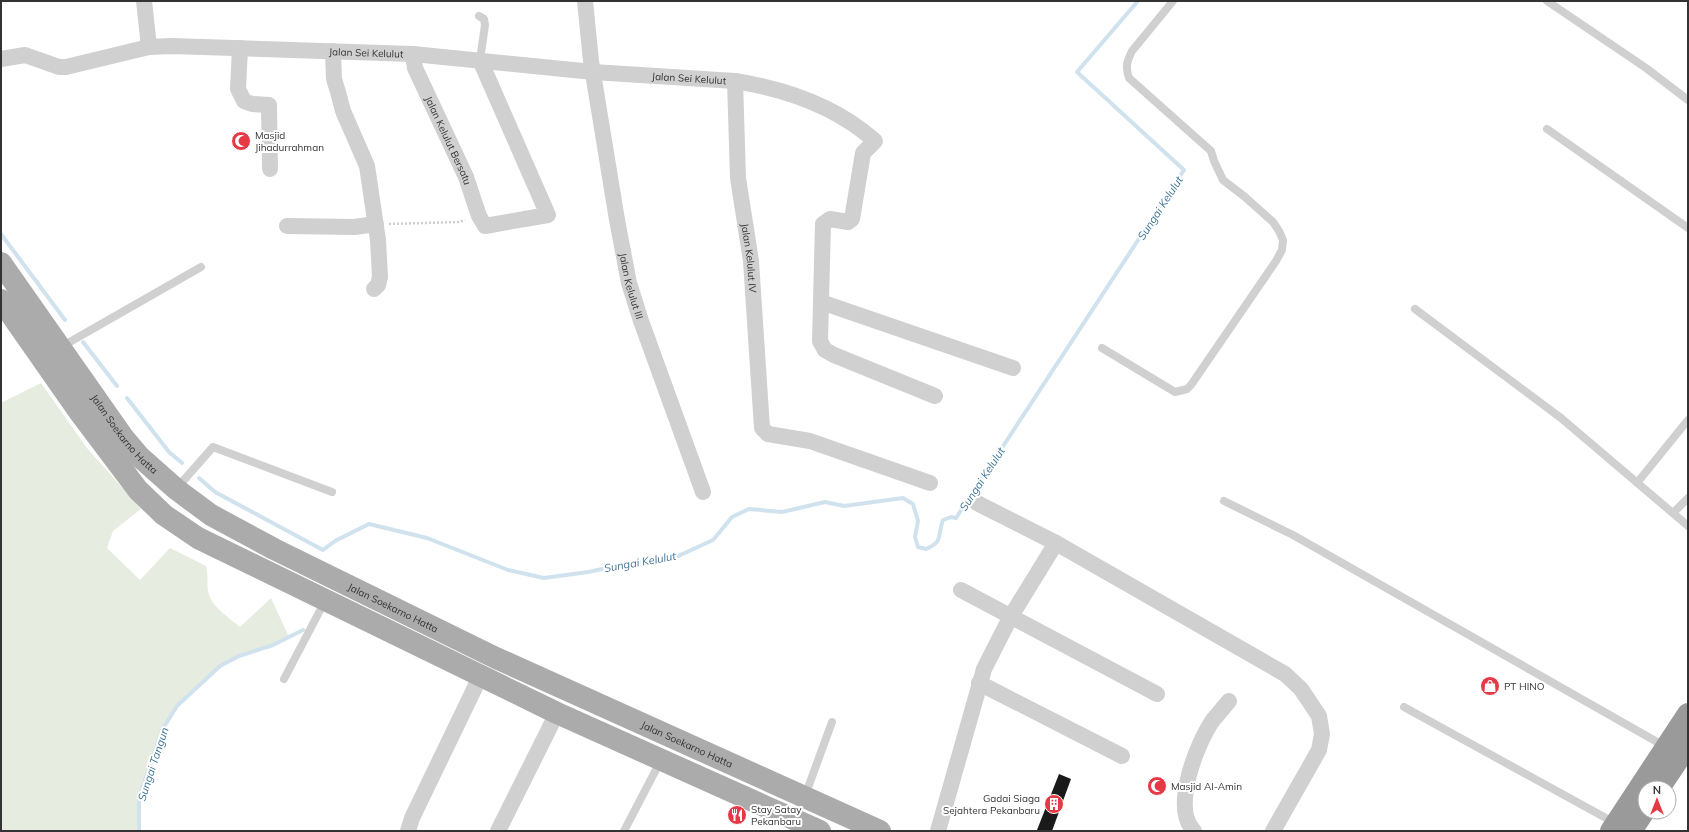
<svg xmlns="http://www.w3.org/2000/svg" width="1689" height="832" font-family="Mulish,sans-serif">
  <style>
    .green { fill: #e6ecdf }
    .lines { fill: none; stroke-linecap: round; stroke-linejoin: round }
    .stream { stroke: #cfe2ee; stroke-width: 4 }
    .building { fill: #1a1a1a }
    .path { stroke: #cdcdcd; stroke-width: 2.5; stroke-dasharray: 2 2; stroke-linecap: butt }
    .lane { stroke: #d0d0d0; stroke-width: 8 }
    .street { stroke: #d0d0d0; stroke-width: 16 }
    .primary { stroke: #ababab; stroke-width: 22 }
    .highway { stroke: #9a9a9a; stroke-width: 22 }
    .labels { text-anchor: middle; stroke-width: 4; stroke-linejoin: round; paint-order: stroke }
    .street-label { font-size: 10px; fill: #333; stroke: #fff }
    .poi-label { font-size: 10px; fill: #333; stroke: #fff; text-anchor: start }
    .water-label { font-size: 11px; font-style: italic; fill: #3f7597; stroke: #fff }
  </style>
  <rect width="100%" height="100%" fill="#fff"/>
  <path class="green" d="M41,383L87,448L141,509L113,531L107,548L140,580L170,548L206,566C209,576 206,586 209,595C213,608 231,619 240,627L271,598L289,637L276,644L239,656L220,666L177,706L162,730L139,798V831H1V403Z"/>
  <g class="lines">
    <path class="stream" d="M1,234L65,320
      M83,342L117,386
      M127,398L169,452L182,463
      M199,478L215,492L323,550L335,541L369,524L427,538L508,570L544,578L588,572L631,563L676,557L713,540L732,517L749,509L782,512L825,502L844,506L903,498L913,504L918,521L915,537L918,547L926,549C944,541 937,536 943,520L951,517L956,518L1184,170L1077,72L1138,1
      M139,831V798L162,730L177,706L220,666L239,656L273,645L303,630"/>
  </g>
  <path class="building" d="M1059,774L1071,779L1052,831H1041L1037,830Z"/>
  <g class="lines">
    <path class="path" d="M389,224L459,222L465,220"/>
    <path class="lane" d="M1547,1L1646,68L1688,100
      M479,16L484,19L485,25L480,60
      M1547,129L1688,228
      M1415,309L1561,418L1688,526
      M61,347L201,267
      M1102,348L1175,392L1187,389L1191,385L1276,261L1282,250L1283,240L1279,231L1273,222L1245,197L1223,180L1214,161L1211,151L1129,78C1125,67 1127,61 1132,51L1173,1
      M1637,483L1688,420
      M176,489L213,447L332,492
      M1224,501L1293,535L1666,747
      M1673,513L1688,498
      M284,679L325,601
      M1404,707L1615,823
      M805,796L832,722
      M624,831L661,760"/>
    <g class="street">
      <path d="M144,1L149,47"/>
      <path id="s1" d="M585,1L591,61L617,220L629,283L641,321L703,492"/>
      <path d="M240,48L238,89L244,101L252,104L269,105L270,169"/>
      <path d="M333,51L334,79L338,92L343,111L367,166L378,240L380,277L378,285L374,289"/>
      <path id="s2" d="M413,54L415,68L466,177L479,216L485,226L548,215L480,60"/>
      <path id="s3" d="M1,59L25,55L59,67H66L149,47L172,46L413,54L593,72L735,81C785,89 837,107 875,141L863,153L852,219L848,222L830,219L823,224L820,341L825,350L834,355L935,396"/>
      <path id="s4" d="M735,81L738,178L751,261L762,428L768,434L810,441L930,483"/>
      <path d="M287,226L354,227L376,224"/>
      <path d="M821,302L1013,368"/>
      <path d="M977,503L1056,543L1285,674L1301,689L1319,716L1322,734L1319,750L1273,831"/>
      <path d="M961,590L1157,694"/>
      <path d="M979,683L1122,756"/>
      <path d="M408,831L412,818L481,675"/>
      <path d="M498,831L557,713"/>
      <path d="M938,831L984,669L1011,616L1056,543"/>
      <path d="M1194,831C1171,808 1197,743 1213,720C1218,714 1224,707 1229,701"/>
    </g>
    <g class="primary">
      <path id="s5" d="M1,263L123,437L140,457L176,489L211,515L274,549L496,658L880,831"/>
      <path d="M1,300L80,413L138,490L164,515L198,538L557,713L820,831"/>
    </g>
    <path class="highway" d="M1659,788L1688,745
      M1611,831L1688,714
      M1631,831L1645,810"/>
  </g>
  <defs>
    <g id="mosque-disc" transform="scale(1)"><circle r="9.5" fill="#e63946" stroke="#fff"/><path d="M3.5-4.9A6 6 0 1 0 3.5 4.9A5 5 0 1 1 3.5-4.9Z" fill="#fff"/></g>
    <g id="shop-disc" transform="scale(1)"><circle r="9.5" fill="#e63946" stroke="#fff"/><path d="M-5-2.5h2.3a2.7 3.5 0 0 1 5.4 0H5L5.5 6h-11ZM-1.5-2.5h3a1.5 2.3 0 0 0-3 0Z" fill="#fff"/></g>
    <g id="building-disc" transform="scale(1)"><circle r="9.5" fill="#e63946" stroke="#fff"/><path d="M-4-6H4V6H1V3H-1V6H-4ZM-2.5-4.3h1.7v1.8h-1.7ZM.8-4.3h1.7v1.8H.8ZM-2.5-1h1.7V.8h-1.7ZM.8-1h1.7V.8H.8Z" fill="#fff"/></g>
    <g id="restaurant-disc" transform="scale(1)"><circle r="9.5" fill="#e63946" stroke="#fff"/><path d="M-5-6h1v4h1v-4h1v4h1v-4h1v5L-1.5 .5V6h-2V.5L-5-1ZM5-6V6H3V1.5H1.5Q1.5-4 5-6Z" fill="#fff"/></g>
  </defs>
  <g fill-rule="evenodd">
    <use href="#mosque-disc" x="241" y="141"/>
    <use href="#shop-disc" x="1490" y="686"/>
    <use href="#mosque-disc" x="1157" y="786"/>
    <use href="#building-disc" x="1054" y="804"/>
    <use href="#restaurant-disc" x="737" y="815"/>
  </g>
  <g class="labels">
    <g class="street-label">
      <text dy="4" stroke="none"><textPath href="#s3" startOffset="370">Jalan Sei Kelulut</textPath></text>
      <text dy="4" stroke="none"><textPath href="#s3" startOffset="694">Jalan Sei Kelulut</textPath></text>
      <text dy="4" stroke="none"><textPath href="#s2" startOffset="94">Jalan Kelulut Bersatu</textPath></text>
      <text dy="4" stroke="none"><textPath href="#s4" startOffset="178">Jalan Kelulut IV</textPath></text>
      <text dy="4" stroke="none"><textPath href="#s1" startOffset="289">Jalan Kelulut III</textPath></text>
      <text dy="4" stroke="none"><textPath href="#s5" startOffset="211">Jalan Soekarno Hatta</textPath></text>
      <text dy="4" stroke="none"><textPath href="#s5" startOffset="535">Jalan Soekarno Hatta</textPath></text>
      <text dy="4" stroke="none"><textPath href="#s5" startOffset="859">Jalan Soekarno Hatta</textPath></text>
    </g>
    <g class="poi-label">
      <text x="255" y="139">Masjid<tspan x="255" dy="12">Jihadurrahman</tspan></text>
      <text x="1504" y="690">PT HINO</text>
      <text x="1171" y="790">Masjid Al-Amin</text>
      <text x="1040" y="802" text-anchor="end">Gadai Siaga<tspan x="1040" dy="12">Sejahtera Pekanbaru</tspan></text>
      <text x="751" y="813">Stay Satay<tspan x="751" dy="12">Pekanbaru</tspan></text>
    </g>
    <g class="water-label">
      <text transform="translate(1160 208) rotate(-57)" y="4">Sungai Kelulut</text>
      <text transform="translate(982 479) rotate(-57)" y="4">Sungai Kelulut</text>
      <text transform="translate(640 562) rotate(-10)" y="4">Sungai Kelulut</text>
      <text transform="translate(153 764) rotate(-72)" y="4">Sungai Tangun</text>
    </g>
  </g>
  <rect width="1689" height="832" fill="none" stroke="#333333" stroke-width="4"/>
  <g transform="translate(1657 800)"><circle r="19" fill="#ffffff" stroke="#adadad"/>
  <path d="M0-3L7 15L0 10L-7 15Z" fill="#e63946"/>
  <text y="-6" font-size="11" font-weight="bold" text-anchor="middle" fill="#333333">N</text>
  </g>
</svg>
